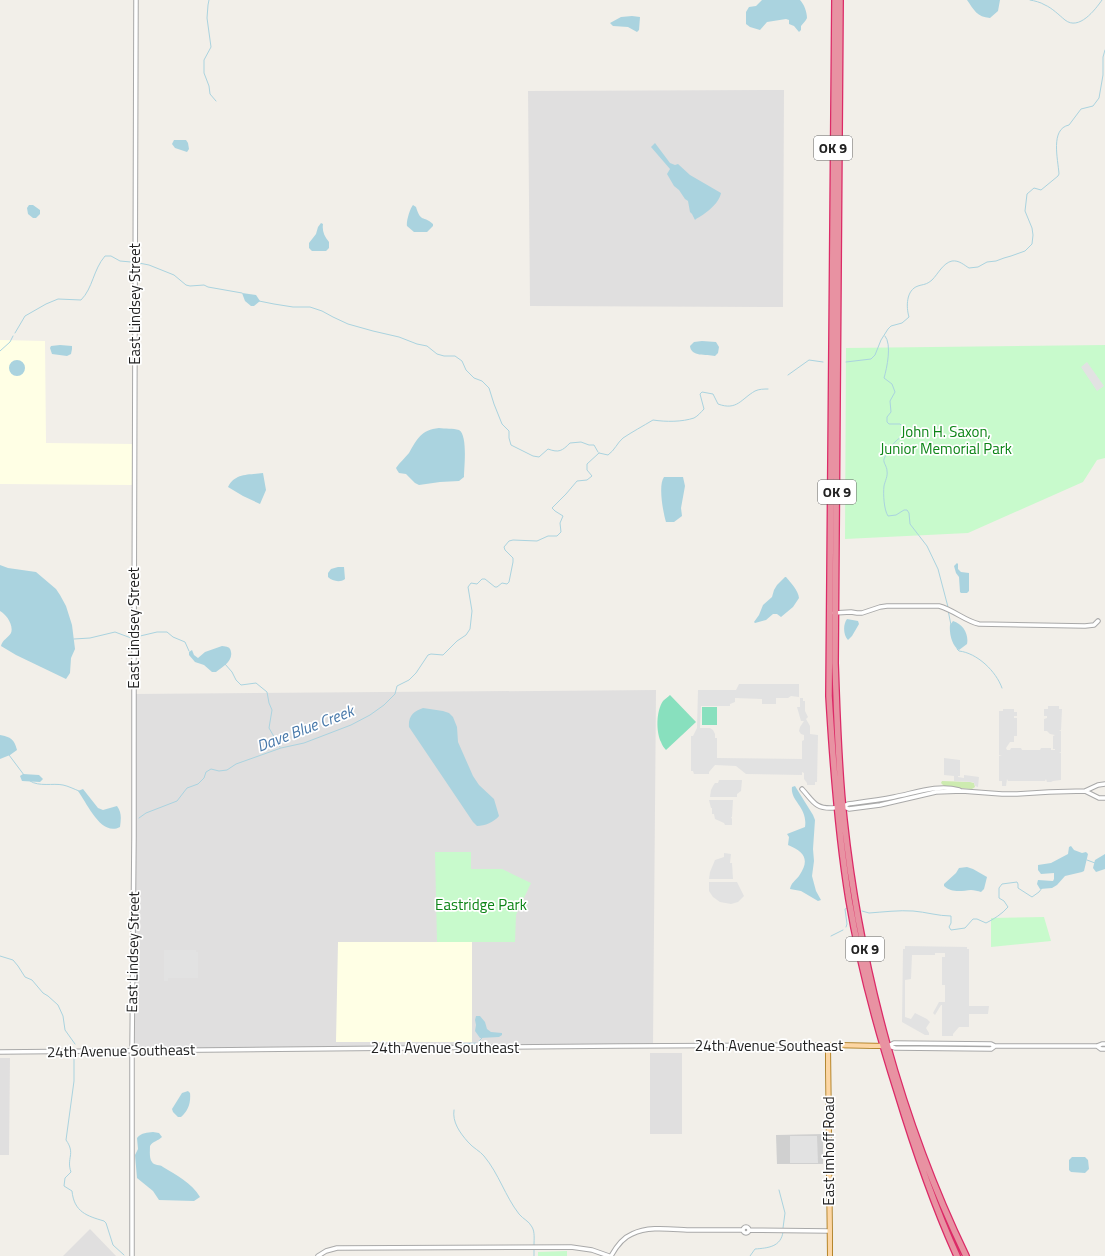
<svg xmlns="http://www.w3.org/2000/svg" width="1105" height="1256" font-family="'Titillium Web',sans-serif">
  <style>
    .residential { fill: #e0dfdf }
    .education { fill: #ffffe5 }
    .religious { fill: #d0d0d0 }
    .grass { fill: #cdebb0 }
    .park { fill: #c8facc }
    .pitch { fill: #88e0be }
    .parking { fill: #e2e2e2 }
    .water { fill: #aad3df }
    .lines { fill: none; stroke-linecap: round; stroke-linejoin: round }
    .stream { stroke: #aad3df; stroke-width: 1 }
    .minor-casing { stroke: #a9a9a9; stroke-width: 5.5 }
    .major-casing { stroke: #a06b00; stroke-width: 6 }
    .highway-casing { stroke: #dc2a67; stroke-width: 8 }
    .minor { stroke: #fff; stroke-width: 3.5 }
    .major { stroke: #fcd6a4; stroke-width: 4.5 }
    .highway { stroke: #e892a2; stroke-width: 5.5 }
    .labels { text-anchor: middle; stroke-width: 3.5; stroke-linejoin: round; paint-order: stroke }
    .shield { fill: #fff; stroke: #646464; stroke-width: 1 }
    .shield-label { font-size: 14px; font-weight: bold; fill: #222 }
    .street-label { font-size: 15px; fill: #222; stroke: #fff }
    .park-label { font-size: 15px; fill: #0c8416; stroke: #fff }
    .water-label { font-size: 16px; font-style: italic; fill: #4a7aab; stroke: #fff }
  </style>
  <rect width="100%" height="100%" fill="#f2efe9"/>
  <path class="residential" d="M784,90L783,307L530,306L528,91Z
    M656,690L653,1046L132,1051L134,694Z
    M650,1053H682V1134H650Z
    M0,1058H10L9,1155H0Z
    M90,1229L116,1256H63Z"/>
  <path class="education" d="M0,340L45,341L46,443L135,444V485L0,484Z
    M338,942H472V1042H336Z"/>
  <path class="religious" d="M823,1134V1164H777L776,1135Z"/>
  <path class="grass" d="M942,781L970,782L974,783L975,787L972,789L945,787L941,783Z"/>
  <path class="park" d="M1105,345V458L1097,460L1083,482L968,533L845,539L846,348Z
    M435,852H471V869H502L531,883L516,915L515,942H437Z
    M1044,917L1051,941L991,947V918Z
    M567,1251V1256H538V1252Z"/>
  <path class="pitch" d="M670,695L696,722L666,750C664,748 662,745 661,742C656,732 656,711 663,701C665,699 668,697 670,695Z
    M702,707H717V725H702Z"/>
  <path class="parking" d="M1087,362L1104,386L1097,391L1081,367Z
    M739,684H799V697L791,696L788,698H776V704H762V699L735,698V702L730,704V706H701L700,728H710L713,730L715,734V738H717V758L802,759V741L804,740V735L801,734L799,731L800,727L804,721H801L797,707H800V698H803V701H805V711L808,717L806,719L810,726V734L818,735L817,782H815V785H807V783L804,779V773L802,772V775L746,774L736,766L715,765L709,772V774H694L693,771H691V736H693L697,728L698,690H736Z
    M1048,706H1059V709H1062L1061,730L1059,731H1061V752H1059L1061,753V780L1053,781L1051,782H1047L1046,779L1045,781H1008L1007,779L1006,786H1002V781H999V756L1002,755H999V711H1003V709H1014V712H1017V716H1014V718H1017V736H1014V742H1010L1006,748L1007,750H1010L1011,748H1021L1022,750H1040L1041,748H1051V750H1055V749H1053V736L1055,735L1050,734L1047,731H1044V719L1047,718V716H1044V709H1048Z
    M944,758L960,760V776H958V777L964,778V775L979,777L978,787L975,786L974,783L973,782L954,781V776L944,775Z
    M719,780H742L741,791L737,794V797H710L711,790L713,786L715,783H718Z
    M709,800H733L732,817H731L732,819V825H725L724,823L715,819L714,814H712V808H711Z
    M724,853L731,854L730,863H732L733,879H709L710,872L715,860L724,857Z
    M709,882H737L744,896L738,902L731,904L720,902L713,897L709,891Z
    M905,946L967,947V949H969V1006H989L988,1014H969V1027H959L953,1034V1036H942V1005H941L935,1015L933,1013L939,1002H945V985H942V957H945V953H935V955H912L911,979L905,980V1017L911,1019L915,1013L927,1019L930,1022L926,1028L929,1033V1035H925L902,1022L903,949H905Z
    M164,950H196V952H198V978H168V981H164Z
    M790,1136H817L818,1163H790Z"/>
  <path class="water" d="M762,0H800C804,4 807,12 807,18C806,21 803,23 801,26V30L799,32L794,26L789,24V20L786,19L767,22L760,30L750,27L746,24V12L749,7L756,6Z
    M967,0H1000L998,11L990,18C977,17 974,10 967,0Z
    M632,16L640,17L639,30L637,32L628,27L613,26L610,23L621,17Z
    M174,140H186L188,143L189,149L187,152L175,148L172,144Z
    M655,143L670,163L675,165L678,164L690,175L721,193C719,204 705,214 696,219L695,220L692,214L690,212L688,201L685,199L679,190L674,186L667,174L670,169L651,147Z
    M29,205H33L40,210V214L36,218H33L28,214L27,208Z
    M413,205L416,207C421,223 423,215 433,224V226L427,232H414L407,226C406,222 410,208 413,205Z
    M321,223L323,224C322,231 324,236 329,242V248L326,251H312L309,248V243L316,234L318,227Z
    M242,293L256,295L260,301L254,306H251L245,301Z
    M702,341L716,342L719,347L718,353L715,356C706,354 691,357 690,346L694,342Z
    M60,345L72,346V349L71,354L67,356L52,354L50,348L51,346Z
    M9 368a8 8 0 1 1 16 0a8 8 0 1 1-16 0Z
    M439,428C445,429 453,428 459,430C468,435 464,468 464,477L459,481L440,482L419,485L415,483L406,474L399,473L397,470L396,468C400,462 405,458 409,453C417,439 421,430 439,428Z
    M263,473L266,490L260,504L243,496L228,487C235,473 248,475 263,473Z
    M664,477H683L685,486L681,508L682,516L674,522H666C663,512 658,485 664,477Z
    M957,563L958,564V569L961,572L969,573V591L967,593H961L960,592L959,577L956,573L954,566Z
    M0,565L8,568L36,572L56,589L60,595L66,606L72,625L75,649L71,658L70,673L66,679L16,655L1,646C2,640 8,638 11,633C14,625 6,614 0,611Z
    M338,567H344L345,579C340,583 332,581 328,577V573L331,569Z
    M785,577H786C791,583 798,590 799,598L793,607L781,617L777,614H773L766,620L755,623L754,622L759,615L763,605L772,597L774,590L777,585Z
    M847,619L858,621L859,624L852,636L848,640C843,635 843,624 847,619Z
    M953,621C963,624 969,634 967,644L959,650C952,646 949,633 950,625Z
    M222,646C227,647 230,646 231,652C233,661 222,667 216,672H212L204,665L195,662L189,655V652L192,650L194,655L198,658L205,652Z
    M423,708L443,711L449,713L453,717L457,727L458,742L473,776L479,785L494,799L499,816C494,822 485,826 477,826L473,822L409,727C408,716 414,711 423,708Z
    M0,735C11,737 14,739 17,750L10,755L0,759Z
    M23,774L39,775L43,779L40,782L22,781L20,776Z
    M795,786L813,815L815,820L813,849L814,861L812,876L816,891L821,900L818,901L801,891L790,889C791,883 795,881 799,876C810,860 805,852 788,845L789,837L787,834L805,827C808,807 790,801 792,787Z
    M83,789L98,808L103,810L117,806C122,813 121,819 120,827C101,837 87,803 78,791Z
    M1071,846L1074,850L1082,853L1086,852L1088,854L1084,871L1082,872L1065,876L1057,885L1052,888L1040,889L1037,884L1038,880L1053,881L1054,879V873L1041,874L1038,870V865L1051,863L1068,854L1069,847Z
    M1105,854V869L1096,872L1093,868L1095,860Z
    M967,867L973,869L987,877L984,889L981,892C978,891 974,890 971,890C962,891 951,893 944,886V884L956,873L959,868Z
    M476,1016H480L485,1022L487,1029L491,1032L502,1033V1035L499,1037L480,1038L475,1031L476,1025L475,1020Z
    M188,1091L190,1093C191,1103 188,1111 181,1117H178L173,1112L172,1109L182,1093Z
    M153,1132L159,1133L162,1137C158,1141 153,1141 150,1146C150,1151 149,1158 152,1162C154,1166 160,1164 163,1167C176,1175 192,1183 200,1197L194,1201L159,1200L153,1191L137,1178L135,1155L138,1149L137,1138C142,1132 147,1133 153,1132Z
    M1072,1157H1085L1088,1160L1089,1169L1085,1173L1071,1172L1069,1170V1160Z"/>
  <g class="lines">
    <path class="stream" d="M209,0L208,5L207,18L211,47L204,60V73L209,86L210,94L216,101
      M1030,0C1035,1 1040,2 1045,5C1052,8 1059,15 1065,20C1079,31 1095,10 1102,0
      M139,263L149,265L174,275L186,285L190,286L204,285L208,287L242,293
      M259,301L274,304L293,307H310L322,311L333,317L348,324L373,331L399,337L417,344L427,346L437,354L444,356H455L462,361L466,370L474,378L482,381L489,388L494,404L502,424L509,431V438L511,445L533,456L539,457L548,449C559,453 562,451 570,443L581,442L589,445H594L598,452
      M15,333L25,316L46,304L58,299L81,300C93,288 93,270 105,256H111L120,261L131,262
      M885,336C892,344 887,368 884,378L892,384L895,392L890,401L891,412L887,417V422L889,424H900L904,428L906,433L904,436C896,438 887,451 884,459C883,463 887,466 887,471C888,476 885,481 884,486C883,494 884,510 888,516L896,515L904,510H907L909,513L910,524L927,546L938,569L948,607
      M0,351L10,342L13,336
      M846,362L871,359L875,355L881,340L888,329L891,326L902,323L909,317C906,307 906,290 918,286C924,284 926,285 932,280C938,274 943,263 952,261C959,260 964,265 969,268L978,267L987,262L996,261L1004,258L1011,256L1025,251L1032,244L1033,235L1032,228L1025,211L1027,194L1034,188L1041,190L1058,176L1059,174C1058,159 1050,129 1069,125L1081,109L1093,106L1099,98L1103,75V57L1105,50
      M788,375L809,360L823,362
      M599,453L608,455C615,450 617,443 623,438C632,432 643,426 653,420C666,422 682,422 694,418C698,416 701,412 704,409L700,394L702,392L713,394L718,404C737,411 741,399 755,391C759,389 764,389 768,389
      M948,610L951,625
      M136,637L157,632H167L173,637L185,642L189,651
      M74,639L90,638L115,632L131,638
      M957,649L959,651C977,653 996,671 1002,688
      M225,664L232,672L236,680L241,685L256,683L267,692L269,703L272,710L269,728L280,747
      M9,755L24,775
      M30,781C39,787 53,783 63,785C68,786 74,789 79,791
      M139,818L146,813L177,801L187,788L198,784L204,778L206,772L211,769L219,771L227,770L236,764L281,748L304,743L351,725L370,715L384,705L395,694L397,686L409,680L416,673L428,655L431,654L443,655L457,641L466,635L470,629L472,611L468,587L471,583L477,584L482,579H485L495,587H497L502,583L507,584L509,582L513,562V558L505,550L504,547L509,541L513,540L537,541L548,536H557L561,532L560,523L563,516L555,511L552,508L566,494L577,481L587,480L592,476L587,470V464L599,453
      M1087,860L1095,863
      M862,911L869,913C883,912 899,910 913,911C926,912 938,916 951,916V923L949,927L951,930L965,928L973,919H977L986,923C994,919 1002,914 1008,907L1004,901L999,898V888L1002,884L1017,882L1018,884V888L1032,897L1039,892L1042,888
      M846,927L847,924L845,909L847,908
      M831,936L843,930
      M0,956L13,960L18,966L25,977L32,980L43,993L48,996L58,1005L63,1016L65,1030L75,1044
      M479,1041L482,1038
      M461,1045L462,1044L476,1043
      M74,1059V1081L66,1140C76,1154 66,1158 71,1172L65,1178L64,1186L72,1191C74,1212 87,1216 104,1221L106,1223L113,1245L124,1255
      M454,1110C452,1122 460,1133 468,1142C473,1148 480,1151 484,1156C499,1174 505,1196 519,1214C523,1219 529,1221 532,1227C535,1232 534,1239 534,1245
      M779,1190L785,1213L783,1228
      M534,1248V1256
      M750,1256L755,1249C768,1248 781,1247 783,1232"/>
    <g class="minor-casing">
      <path id="minor" d="M834,613L851,612L857,613H862L880,607L887,606H939C954,610 965,621 979,624L1085,626L1094,625L1098,621
        M802,789C813,801 815,809 833,808C839,807 843,807 848,804C863,802 879,800 894,797C915,793 938,784 959,790
        M1085,791L1098,785L1105,784
        M844,807L849,809L880,805L936,792L962,791L1002,794H1017L1049,792L1085,791L1099,798H1105
        M888,1046L894,1043L991,1044L995,1046H1097L1102,1044H1105
        M889,1046L895,1048L991,1049L995,1046
        M1097,1046L1101,1049H1105
        M0,1052L619,1046L828,1045
        M743 1230a3 3 0 1 1 6 0a3 3 0 1 1-6 0Z
        M749,1230L829,1231
        M132,1256V1051L134,837V657L136,0
        M318,1256L326,1251L337,1248L571,1247L592,1250L609,1256
        M611,1256C616,1247 622,1238 632,1234C648,1226 669,1229 687,1230C706,1230 724,1230 743,1230"/>
    </g>
    <g class="major-casing">
      <path id="major" d="M830,1256L828,1045L886,1046"/>
    </g>
    <g class="highway-casing">
      <path id="highway" d="M835,0L829,696C833,764 838,833 849,900C860,966 877,1028 897,1091C914,1147 933,1203 957,1256
        M840,0L835,663C837,716 838,768 844,820C860,969 901,1121 966,1256"/>
    </g>
    <use href="#minor" class="minor"/>
    <use href="#major" class="major"/>
    <use href="#highway" class="highway"/>
  </g>
  <g class="labels">
    <g class="shield">
      <rect x="814" y="136" width="38" height="24" rx="3"/>
      <rect x="818" y="480" width="38" height="24" rx="3"/>
      <rect x="846" y="937" width="38" height="24" rx="3"/>
    </g>
    <g class="shield-label">
      <text x="833" y="153">OK 9</text>
      <text x="837" y="497">OK 9</text>
      <text x="865" y="954">OK 9</text>
    </g>
    <g class="street-label">
      <text transform="translate(135 304) rotate(-90)" y="5">East Lindsey Street</text>
      <text transform="translate(134 628) rotate(-90)" y="5">East Lindsey Street</text>
      <text transform="translate(133 952) rotate(-89)" y="5">East Lindsey Street</text>
      <text x="769" y="1051">24th Avenue Southeast</text>
      <text x="445" y="1053">24th Avenue Southeast</text>
      <text transform="translate(121 1051) rotate(-1)" y="5">24th Avenue Southeast</text>
      <text transform="translate(829 1151) rotate(-90)" y="5">East Imhoff Road</text>
    </g>
    <g class="park-label">
      <text x="946" y="437">John H. Saxon,<tspan x="946" dy="17">Junior Memorial Park</tspan></text>
      <text x="481" y="910">Eastridge Park</text>
    </g>
    <g class="water-label">
      <text transform="translate(305 728) rotate(-21)" y="6">Dave Blue Creek</text>
    </g>
  </g>
</svg>
